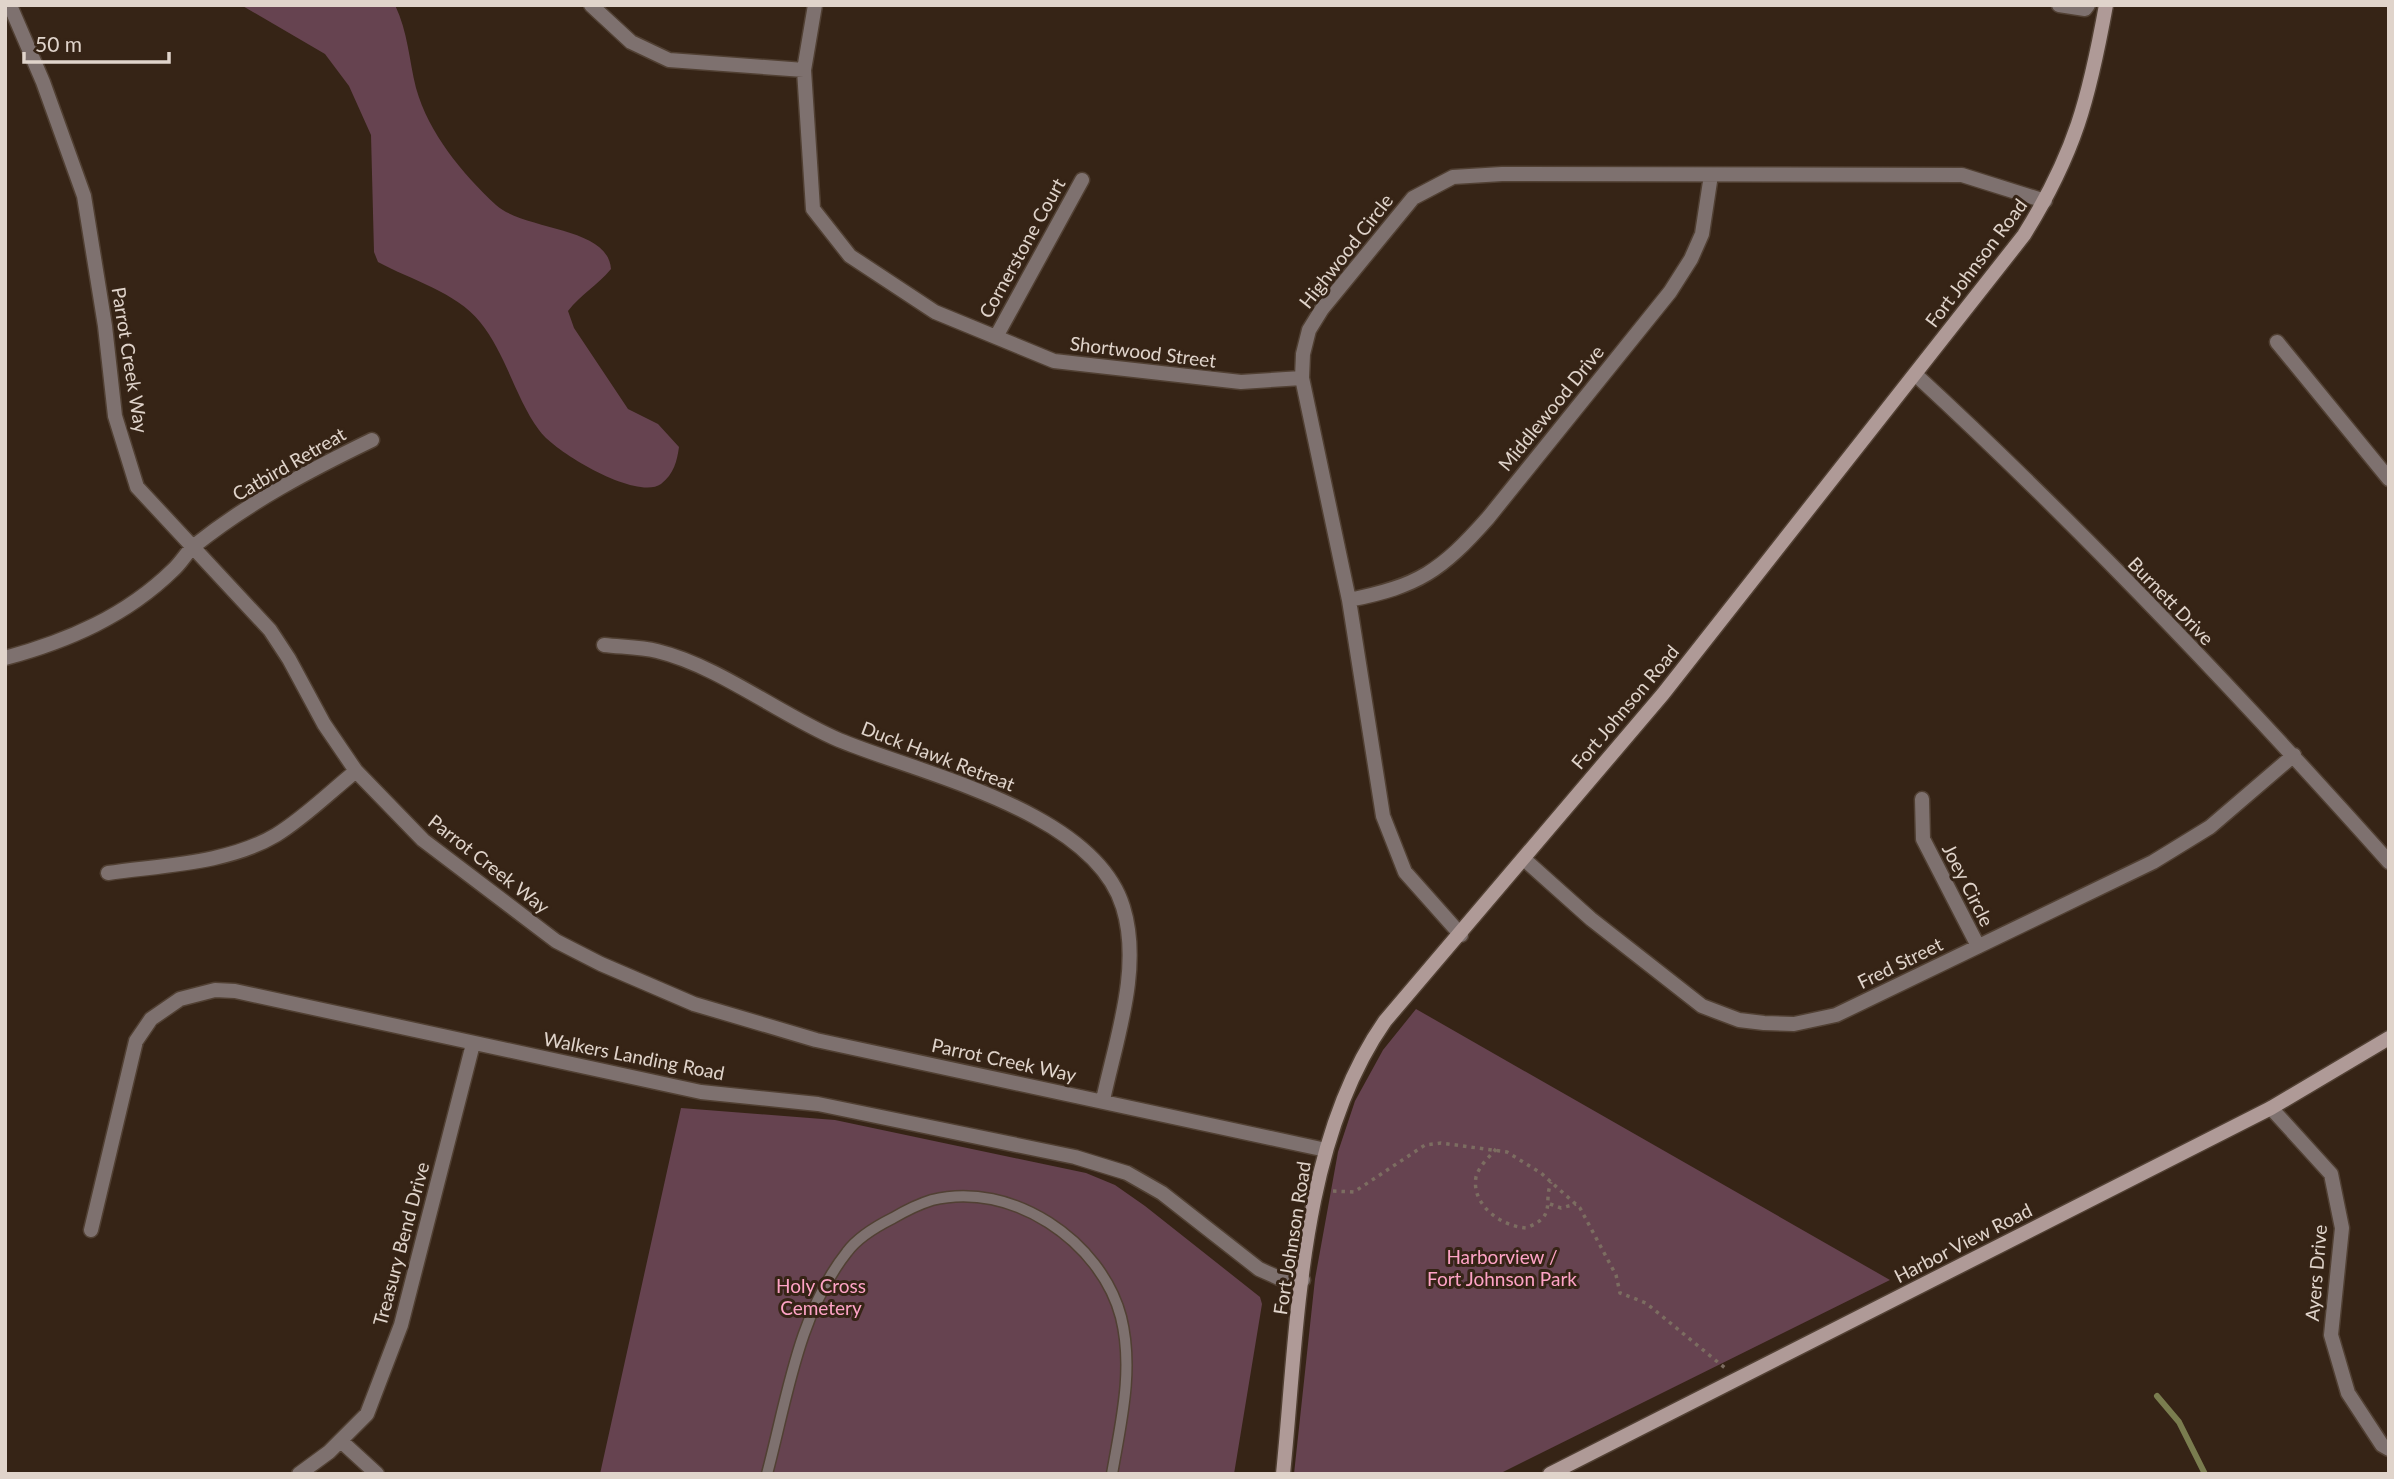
<svg xmlns="http://www.w3.org/2000/svg" width="2394" height="1479" font-family="Lato,sans-serif">
  <style>
    .green { fill: #664350 }
    .lines { fill: none; stroke-linecap: round; stroke-linejoin: round }
    .stream { stroke: #7a7d4f; stroke-width: 6 }
    .service-casing { stroke: #514033; stroke-width: 13 }
    .minor-casing { stroke: #514033; stroke-width: 17 }
    .secondary-casing { stroke: #514033; stroke-width: 17 }
    .path { stroke: #7c6d61; stroke-width: 3.5; stroke-dasharray: 3.5 5; stroke-linecap: butt }
    .service { stroke: #7e716f; stroke-width: 10 }
    .minor { stroke: #7e716f; stroke-width: 14 }
    .secondary { stroke: #af9a97; stroke-width: 14 }
    .labels { text-anchor: middle; stroke-width: 6; stroke-linejoin: round; paint-order: stroke }
    .street-label { font-size: 19px; fill: #e0d4cb; stroke: #362416 }
    .park-label { font-size: 19px; fill: #fea3c6; stroke: #362416 }
  </style>
  <rect width="100%" height="100%" fill="#362416"/>
  <path class="green" d="M241,5H395C408,32 409,60 416,88C429,134 462,173 496,205C525,231 608,226 611,269C597,286 581,294 568,311L574,328L628,409L658,424L679,447C677,461 674,474 661,484C637,501 554,452 539,430C515,397 506,354 480,322C456,292 411,280 378,262L374,252L371,135L349,86L325,54Z
    M1416,1009L1890,1280L1499,1474H1294L1315,1279L1338,1152L1355,1101L1383,1050Z
    M681,1108L835,1120L1086,1173L1115,1185L1145,1206L1260,1297L1262,1304L1234,1474H600Z"/>
  <g class="lines">
    <path class="stream" d="M2157,1396L2179,1422L2205,1474"/>
    <g class="service-casing">
      <path id="service" d="M767,1474C787,1399 798,1314 847,1252C858,1237 877,1226 893,1218C905,1211 919,1204 932,1200C1011,1180 1101,1241 1121,1317C1134,1369 1121,1422 1112,1474"/>
    </g>
    <g class="minor-casing">
      <path id="minor" d="M591,5L631,42L669,60L804,70
        M815,5L804,70L813,209L850,256L935,312L1054,361L1241,382L1302,378
        M2059,5L2085,9L2088,5
        M5,8L12,10L43,82L84,196L105,326L115,416L137,487L270,630L289,659L324,724L356,771L423,840L556,941L601,964L694,1004L816,1040L1326,1150
        M997,335L1082,180
        M2277,342L2389,479
        M1916,375C2082,528 2238,693 2389,862
        M1349,600C1419,586 1441,571 1488,518L1670,292L1691,259L1702,234L1711,175
        M604,645C622,647 641,647 657,651C719,666 780,715 839,740C921,774 1094,811 1123,907C1142,968 1116,1039 1103,1100
        M5,658C68,641 126,616 173,570C181,563 186,553 194,546C249,502 310,470 372,440
        M1922,799L1923,839L1978,946
        M1524,859L1591,919L1702,1006L1739,1020L1764,1023L1794,1024L1836,1015L2153,862L2210,827L2294,755
        M108,873C162,865 227,864 276,835C304,818 330,792 356,771
        M1461,935L1405,872L1383,816L1349,600L1302,378L1303,354L1309,330L1322,309L1413,198L1453,177L1502,174L1962,175L2045,201
        M2271,1108L2331,1174L2342,1228L2331,1335L2348,1393L2382,1445L2389,1449
        M91,1230L136,1041L151,1019L180,999L215,990L235,991L701,1092L818,1104L1075,1157L1127,1173L1162,1193L1259,1269L1279,1278L1303,1280
        M341,1441L377,1474
        M299,1474L329,1452L367,1414L401,1325L473,1044"/>
    </g>
    <g class="secondary-casing">
      <path id="secondary" d="M1283,1474C1298,1328 1298,1145 1385,1021L1663,694L2024,235C2075,153 2089,99 2106,5
        M1550,1474L2271,1108L2389,1038"/>
    </g>
    <path class="path" d="M1496,1149C1489,1157 1479,1166 1476,1177C1471,1205 1501,1226 1526,1228C1557,1216 1543,1204 1551,1182
      M1333,1191L1354,1192L1425,1145L1441,1143L1507,1152L1541,1173L1580,1208L1616,1275L1620,1293L1646,1303L1725,1368
      M1550,1204L1561,1208L1576,1204"/>
    <use href="#service" class="service"/>
    <use href="#minor" class="minor"/>
    <use href="#secondary" class="secondary"/>
  </g>
  <g class="labels">
    <g class="street-label">
      <text transform="translate(1022 248) rotate(-61)" y="7">Cornerstone Court</text>
      <text transform="translate(1346 251) rotate(-52)" y="7">Highwood Circle</text>
      <text transform="translate(1976 263) rotate(-53)" y="7">Fort Johnson Road</text>
      <text transform="translate(1143 352) rotate(7)" y="7">Shortwood Street</text>
      <text transform="translate(130 360) rotate(81)" y="7">Parrot Creek Way</text>
      <text transform="translate(1551 408) rotate(-51)" y="7">Middlewood Drive</text>
      <text transform="translate(289 464) rotate(-30)" y="7">Catbird Retreat</text>
      <text transform="translate(2171 601) rotate(46)" y="7">Burnett Drive</text>
      <text transform="translate(1625 707) rotate(-50)" y="7">Fort Johnson Road</text>
      <text transform="translate(938 756) rotate(21)" y="7">Duck Hawk Retreat</text>
      <text transform="translate(489 864) rotate(38)" y="7">Parrot Creek Way</text>
      <text transform="translate(1968 885) rotate(63)" y="7">Joey Circle</text>
      <text transform="translate(1900 963) rotate(-26)" y="7">Fred Street</text>
      <text transform="translate(634 1056) rotate(11)" y="7">Walkers Landing Road</text>
      <text transform="translate(1004 1060) rotate(12)" y="7">Parrot Creek Way</text>
      <text transform="translate(1292 1238) rotate(-81)" y="7">Fort Johnson Road</text>
      <text transform="translate(1963 1243) rotate(-27)" y="7">Harbor View Road</text>
      <text transform="translate(401 1244) rotate(-75)" y="7">Treasury Bend Drive</text>
      <text transform="translate(2316 1273) rotate(-85)" y="7">Ayers Drive</text>
    </g>
    <g class="park-label">
      <text x="1502" y="1264">Harborview /<tspan x="1502" dy="22">Fort Johnson Park</tspan></text>
      <text x="821" y="1293">Holy Cross<tspan x="821" dy="22">Cemetery</tspan></text>
    </g>
  </g>
  <rect width="2394" height="1479" fill="none" stroke="#e0d4cb" stroke-width="14"/>
  <path d="M24 52v10h145v-10" fill="none" stroke="#e0d4cb" stroke-width="3.5"/>
  <text x="35" y="52" font-size="21" fill="#e0d4cb" stroke="#362416" stroke-width="5" paint-order="stroke">50 m</text>
</svg>
